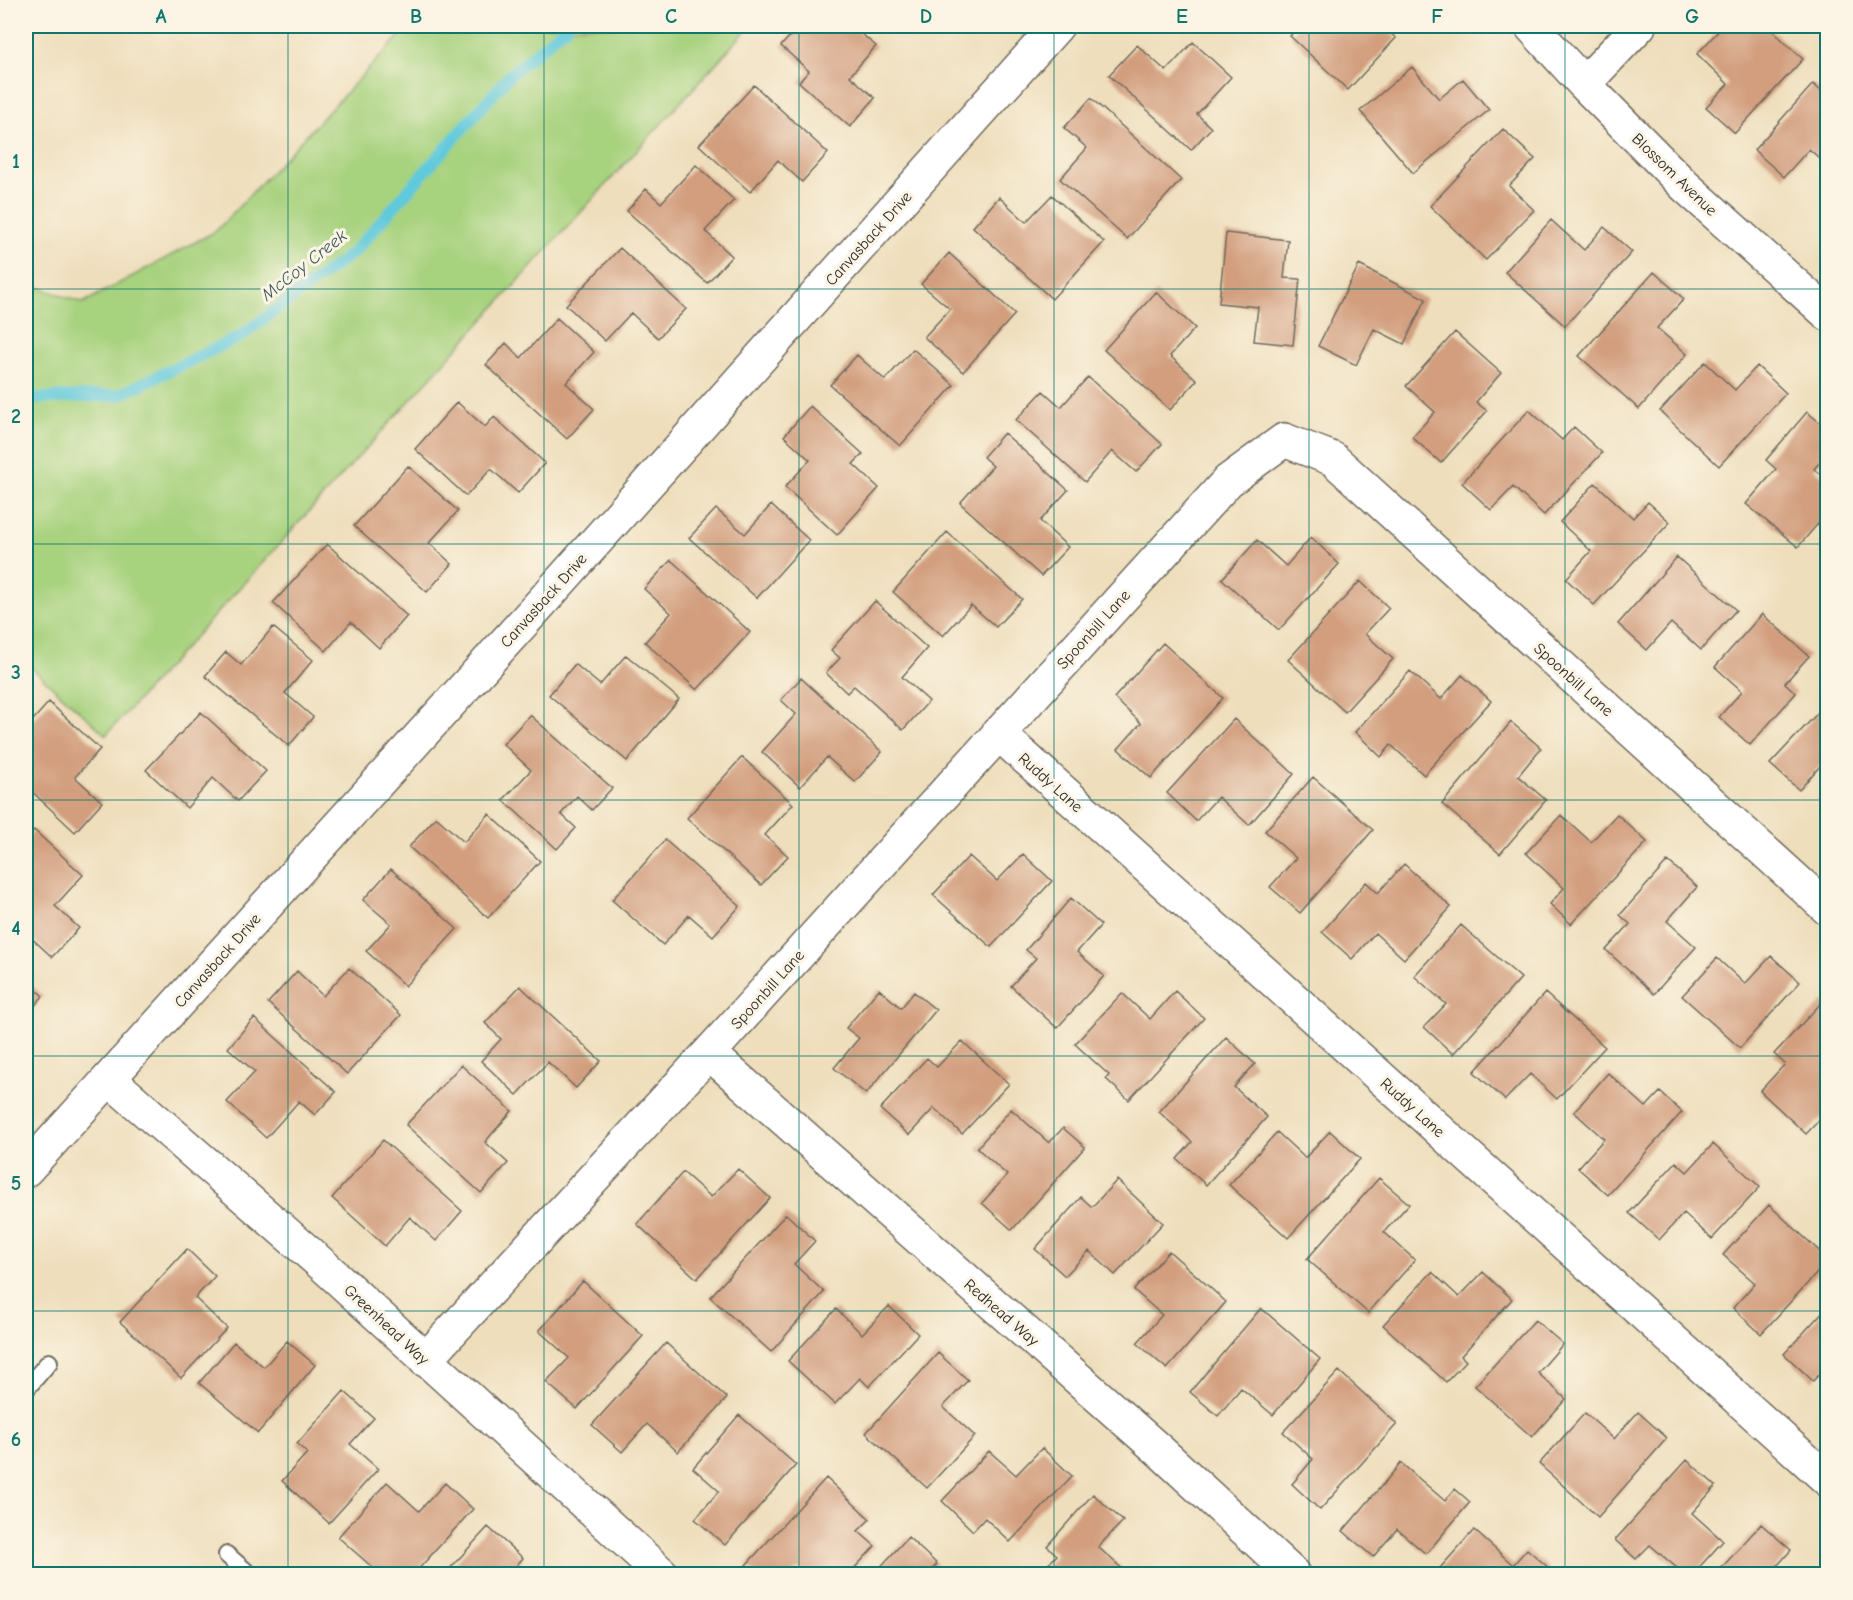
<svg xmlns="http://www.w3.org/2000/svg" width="1853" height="1600" font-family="'Comic Neue',sans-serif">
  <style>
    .green { fill: #a7d27e; stroke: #697e54; stroke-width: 1.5 }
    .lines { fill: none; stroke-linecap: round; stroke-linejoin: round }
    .stream { stroke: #60c9db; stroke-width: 12 }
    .building { fill: #d29e7e }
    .lane-casing { stroke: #6f6a5e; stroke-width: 20 }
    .street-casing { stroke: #6f6a5e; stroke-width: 36 }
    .lane { stroke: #fff; stroke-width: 16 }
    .street { stroke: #fff; stroke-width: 33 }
    .grid { fill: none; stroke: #0f766e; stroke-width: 1.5; stroke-opacity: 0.55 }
    .labels { text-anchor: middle; stroke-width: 6; stroke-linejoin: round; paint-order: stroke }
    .street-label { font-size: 16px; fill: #2b2b2b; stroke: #fcf5e5 }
    .water-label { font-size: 18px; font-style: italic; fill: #3b5a60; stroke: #fcf5e5 }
    .neatline { fill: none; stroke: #0f766e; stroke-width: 2 }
    .grid-label { font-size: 20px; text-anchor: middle; font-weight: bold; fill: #0f766e }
  </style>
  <rect width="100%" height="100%" fill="#fcf5e5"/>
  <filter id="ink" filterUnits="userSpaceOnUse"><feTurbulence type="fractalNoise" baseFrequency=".0167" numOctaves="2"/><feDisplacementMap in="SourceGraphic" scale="12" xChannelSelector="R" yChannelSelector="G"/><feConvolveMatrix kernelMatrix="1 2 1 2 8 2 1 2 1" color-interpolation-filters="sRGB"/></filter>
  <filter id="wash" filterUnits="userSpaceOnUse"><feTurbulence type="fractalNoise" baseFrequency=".008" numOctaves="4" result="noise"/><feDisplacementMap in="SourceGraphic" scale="24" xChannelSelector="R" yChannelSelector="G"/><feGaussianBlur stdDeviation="1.35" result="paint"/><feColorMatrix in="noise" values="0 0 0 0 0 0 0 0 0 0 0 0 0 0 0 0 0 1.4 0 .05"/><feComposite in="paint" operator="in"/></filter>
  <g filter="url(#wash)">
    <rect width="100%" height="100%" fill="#eedebc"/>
    <path class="green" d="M409,26H750L106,735L26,663V283L83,303L216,231Z"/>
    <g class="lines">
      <path class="stream" d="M26,399L119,395L241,336L354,252L510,75L567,26"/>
    </g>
    <g id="blocks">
      <path class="building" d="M799,26H852L876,46L850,76L875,98L850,127L799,82L809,71L781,46Z
        M1299,26H1382L1396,38L1348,90L1290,36Z
        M1723,26H1767L1803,59L1735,133L1706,107L1728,84L1697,54Z
        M1193,42L1231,77L1197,114L1211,128L1191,150L1109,75L1137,45L1166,71Z
        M1412,67L1439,99L1463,79L1489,110L1413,173L1360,111Z
        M1813,84L1828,97V166L1809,149L1784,177L1754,150Z
        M754,85L828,153L802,182L778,160L750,192L699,145Z
        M1091,98L1181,180L1127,239L1060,179L1087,148L1064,128Z
        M1503,129L1535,159L1509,186L1534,210L1486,260L1430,206Z
        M696,165L734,200L705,231L732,256L707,283L627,211L646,189L661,203Z
        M1052,195L1104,242L1052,299L973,227L999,197L1026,222Z
        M1551,220L1584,250L1604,227L1632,252L1565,326L1505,272Z
        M1226,233L1288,240L1284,278L1300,279L1293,345L1254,341L1258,307L1219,303Z
        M620,248L686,309L658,338L631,313L605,341L566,305Z
        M949,253L1015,314L963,372L924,337L950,309L921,284Z
        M1359,265L1426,299L1404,344L1374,329L1356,365L1318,346Z
        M1654,272L1684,299L1657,328L1687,354L1639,409L1579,356Z
        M1156,292L1195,328L1170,356L1197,380L1170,410L1104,350Z
        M557,318L594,352L566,383L594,409L567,439L486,365L506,343L521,358Z
        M1455,332L1501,373L1476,402L1487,411L1441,463L1412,437L1435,412L1406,386Z
        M913,349L954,385L900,446L830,385L857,355L885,380Z
        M1705,362L1735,390L1757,366L1786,393L1719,466L1660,411Z
        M1088,377L1162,444L1136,472L1112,451L1085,482L1016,420L1043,391L1061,407Z
        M457,402L485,427L494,417L545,463L518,493L491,469L466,496L415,449Z
        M810,406L863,454L853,464L879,488L837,535L785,487L810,460L784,436Z
        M1529,410L1562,440L1574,427L1602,453L1544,515L1513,487L1491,510L1462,483Z
        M1807,412L1828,429V453L1814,469L1828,480V512L1798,547L1746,504L1776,469L1766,460Z
        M1004,433L1068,490L1040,521L1068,547L1041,576L960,503L993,466L983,457Z
        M408,466L458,511L429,543L452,564L427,592L354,526Z
        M1595,483L1633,518L1648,502L1670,522L1594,605L1566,579L1591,551L1560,522Z
        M771,505L809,540L757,598L689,538L716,509L745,534Z
        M947,532L1022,599L996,627L971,605L943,636L893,592Z
        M1311,537L1339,564L1279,630L1222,579L1257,540L1286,566Z
        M327,544L407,616L379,648L351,622L326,651L273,603Z
        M1677,557L1736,610L1701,650L1671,623L1647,650L1618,624Z
        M671,560L750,632L697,690L645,642L671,613L644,589Z
        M1360,581L1389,608L1365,634L1393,659L1345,712L1288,660Z
        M875,601L927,648L902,677L929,701L903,730L854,686L847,693L826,673L840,658L831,650Z
        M1762,614L1809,656L1785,683L1796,693L1750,745L1719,717L1742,691L1715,667Z
        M273,627L313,660L285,693L313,717L289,746L205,676L226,652L241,665Z
        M1163,643L1223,698L1151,778L1118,749L1141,723L1114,698Z
        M626,655L679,699L627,761L549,695L575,664L600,685Z
        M1410,671L1441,699L1462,675L1491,701L1424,775L1391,745L1381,757L1355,732Z
        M801,678L882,752L855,782L827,757L800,787L762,752L796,714L781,700Z
        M49,702L100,749L75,777L102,802L75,832L26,786V779L31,773L26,768V728Z
        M1828,702V771L1821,765L1799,790L1770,764Z
        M201,712L266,771L238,801L213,778L187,808L146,770Z
        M530,715L612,788L592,810L577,796L561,814L576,828L557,849L503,800L531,770L503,744Z
        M1234,719L1294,774L1249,825L1218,797L1196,821L1167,793Z
        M1511,722L1541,748L1518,776L1546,800L1500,854L1442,804Z
        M742,757L793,804L765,835L788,856L761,885L687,818Z
        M1313,777L1373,830L1300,913L1270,887L1296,858L1265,831Z
        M489,814L540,861L488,918L409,847L436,817L464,842Z
        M1617,814L1647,842L1571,924L1550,904L1564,888L1526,853L1561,815L1591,842Z
        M34,830L83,875L55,906L79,928L52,957L26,933V839Z
        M665,840L740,906L713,936L689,915L663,945L612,900Z
        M1023,854L1052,881L991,947L933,895L969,856L997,881Z
        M1668,861L1697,887L1667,921L1696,947L1654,994L1606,950L1630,924L1620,915Z
        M1404,864L1451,907L1404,959L1375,933L1352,959L1322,932L1366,882L1378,893Z
        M391,869L457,929L405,986L366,951L391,924L363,900Z
        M1071,898L1101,925L1077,952L1104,976L1057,1028L1011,986L1036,958L1026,950Z
        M1461,925L1521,978L1453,1054L1424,1027L1446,1004L1414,976Z
        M1771,956L1800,982L1740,1048L1682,996L1717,958L1745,984Z
        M349,968L401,1015L347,1074L268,1003L297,971L323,996Z
        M26,980L43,996L26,1016Z
        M520,986L601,1061L576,1088L548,1062L517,1095L481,1061L501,1039L485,1023Z
        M879,989L901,1008L914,992L936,1010L866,1094L834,1068L859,1038L846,1028Z
        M1175,991L1204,1018L1129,1100L1106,1079L1109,1075L1075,1044L1122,993L1150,1019Z
        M1545,993L1605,1047L1557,1099L1530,1074L1505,1100L1474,1072Z
        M1823,1001L1828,1005V1111L1806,1134L1760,1091L1785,1064L1774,1054Z
        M254,1018L336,1092L315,1115L299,1101L266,1138L227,1102L255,1072L228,1048Z
        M1226,1037L1255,1064L1234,1087L1267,1117L1206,1185L1177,1159L1192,1142L1159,1112Z
        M962,1041L1009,1084L962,1134L934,1108L909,1135L880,1109L927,1058L937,1067Z
        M461,1065L512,1111L485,1142L508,1163L481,1193L406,1125Z
        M1608,1073L1646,1107L1660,1092L1682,1112L1608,1195L1578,1168L1604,1139L1574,1112Z
        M1011,1109L1049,1143L1063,1128L1085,1147L1012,1230L982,1203L1007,1175L977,1148Z
        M1330,1131L1360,1159L1288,1238L1229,1185L1277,1132L1305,1158Z
        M383,1140L462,1211L436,1241L410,1217L385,1246L332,1198Z
        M1713,1144L1760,1187L1712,1239L1684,1213L1659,1240L1629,1213L1676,1162L1687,1172Z
        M738,1169L770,1198L697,1279L637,1224L683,1172L711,1197Z
        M1379,1178L1409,1204L1384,1232L1415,1260L1368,1313L1307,1259Z
        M1117,1180L1163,1223L1115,1275L1089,1251L1065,1276L1035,1249L1081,1197L1092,1207Z
        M1769,1205L1828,1259V1261L1761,1334L1733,1308L1755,1283L1723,1255Z
        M786,1214L815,1241L794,1264L824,1292L771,1352L710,1297Z
        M187,1249L215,1276L195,1298L227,1328L181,1378L120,1322Z
        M1169,1251L1226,1302L1167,1369L1137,1343L1162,1315L1134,1290Z
        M1432,1272L1459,1297L1483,1272L1512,1299L1461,1356L1466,1361L1446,1382L1383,1325Z
        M583,1281L643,1336L577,1409L546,1382L569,1358L539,1331Z
        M889,1306L918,1334L869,1387L860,1378L835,1404L788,1361L836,1309L862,1334Z
        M1828,1306V1365L1813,1381L1784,1354Z
        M1261,1308L1320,1359L1273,1415L1241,1388L1218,1416L1190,1392Z
        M1535,1320L1563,1344L1538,1373L1566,1399L1532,1437L1475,1386Z
        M287,1341L315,1365L258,1433L199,1383L234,1342L264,1367Z
        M666,1343L727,1398L678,1452L647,1424L622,1452L592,1425Z
        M938,1353L968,1380L943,1407L975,1436L927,1488L866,1433Z
        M1339,1371L1397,1424L1320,1510L1292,1484L1313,1459L1283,1432Z
        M344,1391L374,1418L350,1444L378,1469L329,1523L282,1481L307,1453L297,1444Z
        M1638,1412L1667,1438L1598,1517L1539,1464L1585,1413L1614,1439Z
        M739,1415L796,1465L725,1545L695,1519L719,1491L693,1468Z
        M1042,1448L1072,1476L1010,1542L985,1518L973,1531L942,1501L989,1451L1016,1475Z
        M1687,1460L1716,1486L1692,1513L1723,1541L1693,1574H1684L1650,1545L1636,1559L1615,1540Z
        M1401,1463L1445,1501L1455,1489L1470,1502L1426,1554L1397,1529L1373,1557L1343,1531Z
        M826,1478L870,1519L858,1531L875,1546L849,1574H804L798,1569L792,1574H756L746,1565Z
        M387,1482L419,1511L445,1483L473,1509L414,1574H380L338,1537Z
        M1093,1494L1123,1521L1098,1547L1127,1573L1126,1574H1039L1057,1555L1047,1546Z
        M1761,1524L1791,1550L1770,1574H1716Z
        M488,1527L523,1558L517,1565L527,1574H445Z
        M1474,1530L1513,1565L1527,1549L1549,1568L1543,1574H1448L1440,1568Z
        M908,1537L937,1564L928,1574H874Z"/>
    </g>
  </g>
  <g filter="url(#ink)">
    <use href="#blocks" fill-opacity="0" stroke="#6f6a5e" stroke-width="1.5"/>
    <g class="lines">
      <g class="lane-casing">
        <path id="lane" d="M26,1389L49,1362
          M227,1555L249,1574"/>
      </g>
      <g class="street-casing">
        <path id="street" d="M1531,26L1584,84L1685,186L1828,314
          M1584,84L1639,26
          M998,733L1828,1480
          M709,1053L1161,1452L1293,1574
          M109,1079L325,1267L662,1574
          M26,1170L541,603L1057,26
          M425,1360L709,1053L1228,481L1284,440L1333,459L1828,909"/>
      </g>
      <use href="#lane" class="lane"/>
      <use href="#street" class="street"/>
    </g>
  </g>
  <path class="grid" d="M288,26V1574M544,26V1574M799,26V1574M1054,26V1574M1309,26V1574M1565,26V1574M26,289H1828M26,544H1828M26,800H1828M26,1056H1828M26,1311H1828"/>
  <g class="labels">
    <g class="street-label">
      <text transform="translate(1675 174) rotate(44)" y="6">Blossom Avenue</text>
      <text transform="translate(868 238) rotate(-48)" y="6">Canvasback Drive</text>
      <text transform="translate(543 600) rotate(-48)" y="6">Canvasback Drive</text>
      <text transform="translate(1093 629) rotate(-48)" y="6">Spoonbill Lane</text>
      <text transform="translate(1574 679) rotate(42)" y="6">Spoonbill Lane</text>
      <text transform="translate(1051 782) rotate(42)" y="6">Ruddy Lane</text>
      <text transform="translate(217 960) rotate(-48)" y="6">Canvasback Drive</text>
      <text transform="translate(767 989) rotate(-48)" y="6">Spoonbill Lane</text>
      <text transform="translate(1413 1107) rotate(42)" y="6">Ruddy Lane</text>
      <text transform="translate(1002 1312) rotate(41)" y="6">Redhead Way</text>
      <text transform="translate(387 1324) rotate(43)" y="6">Greenhead Way</text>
    </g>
    <g class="water-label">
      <text transform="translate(304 265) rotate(-38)" y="6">McCoy Creek</text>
    </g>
  </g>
  <rect width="1853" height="1600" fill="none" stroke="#fcf5e5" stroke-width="66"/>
  <rect x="33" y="33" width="1787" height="1534" class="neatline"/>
  <g class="grid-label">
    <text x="161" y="23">A</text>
    <text x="416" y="23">B</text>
    <text x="671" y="23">C</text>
    <text x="926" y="23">D</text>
    <text x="1182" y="23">E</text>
    <text x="1437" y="23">F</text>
    <text x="1692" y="23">G</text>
    <text x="16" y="168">1</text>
    <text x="16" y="423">2</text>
    <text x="16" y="679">3</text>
    <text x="16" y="935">4</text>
    <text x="16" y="1190">5</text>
    <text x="16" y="1446">6</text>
  </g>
</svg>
